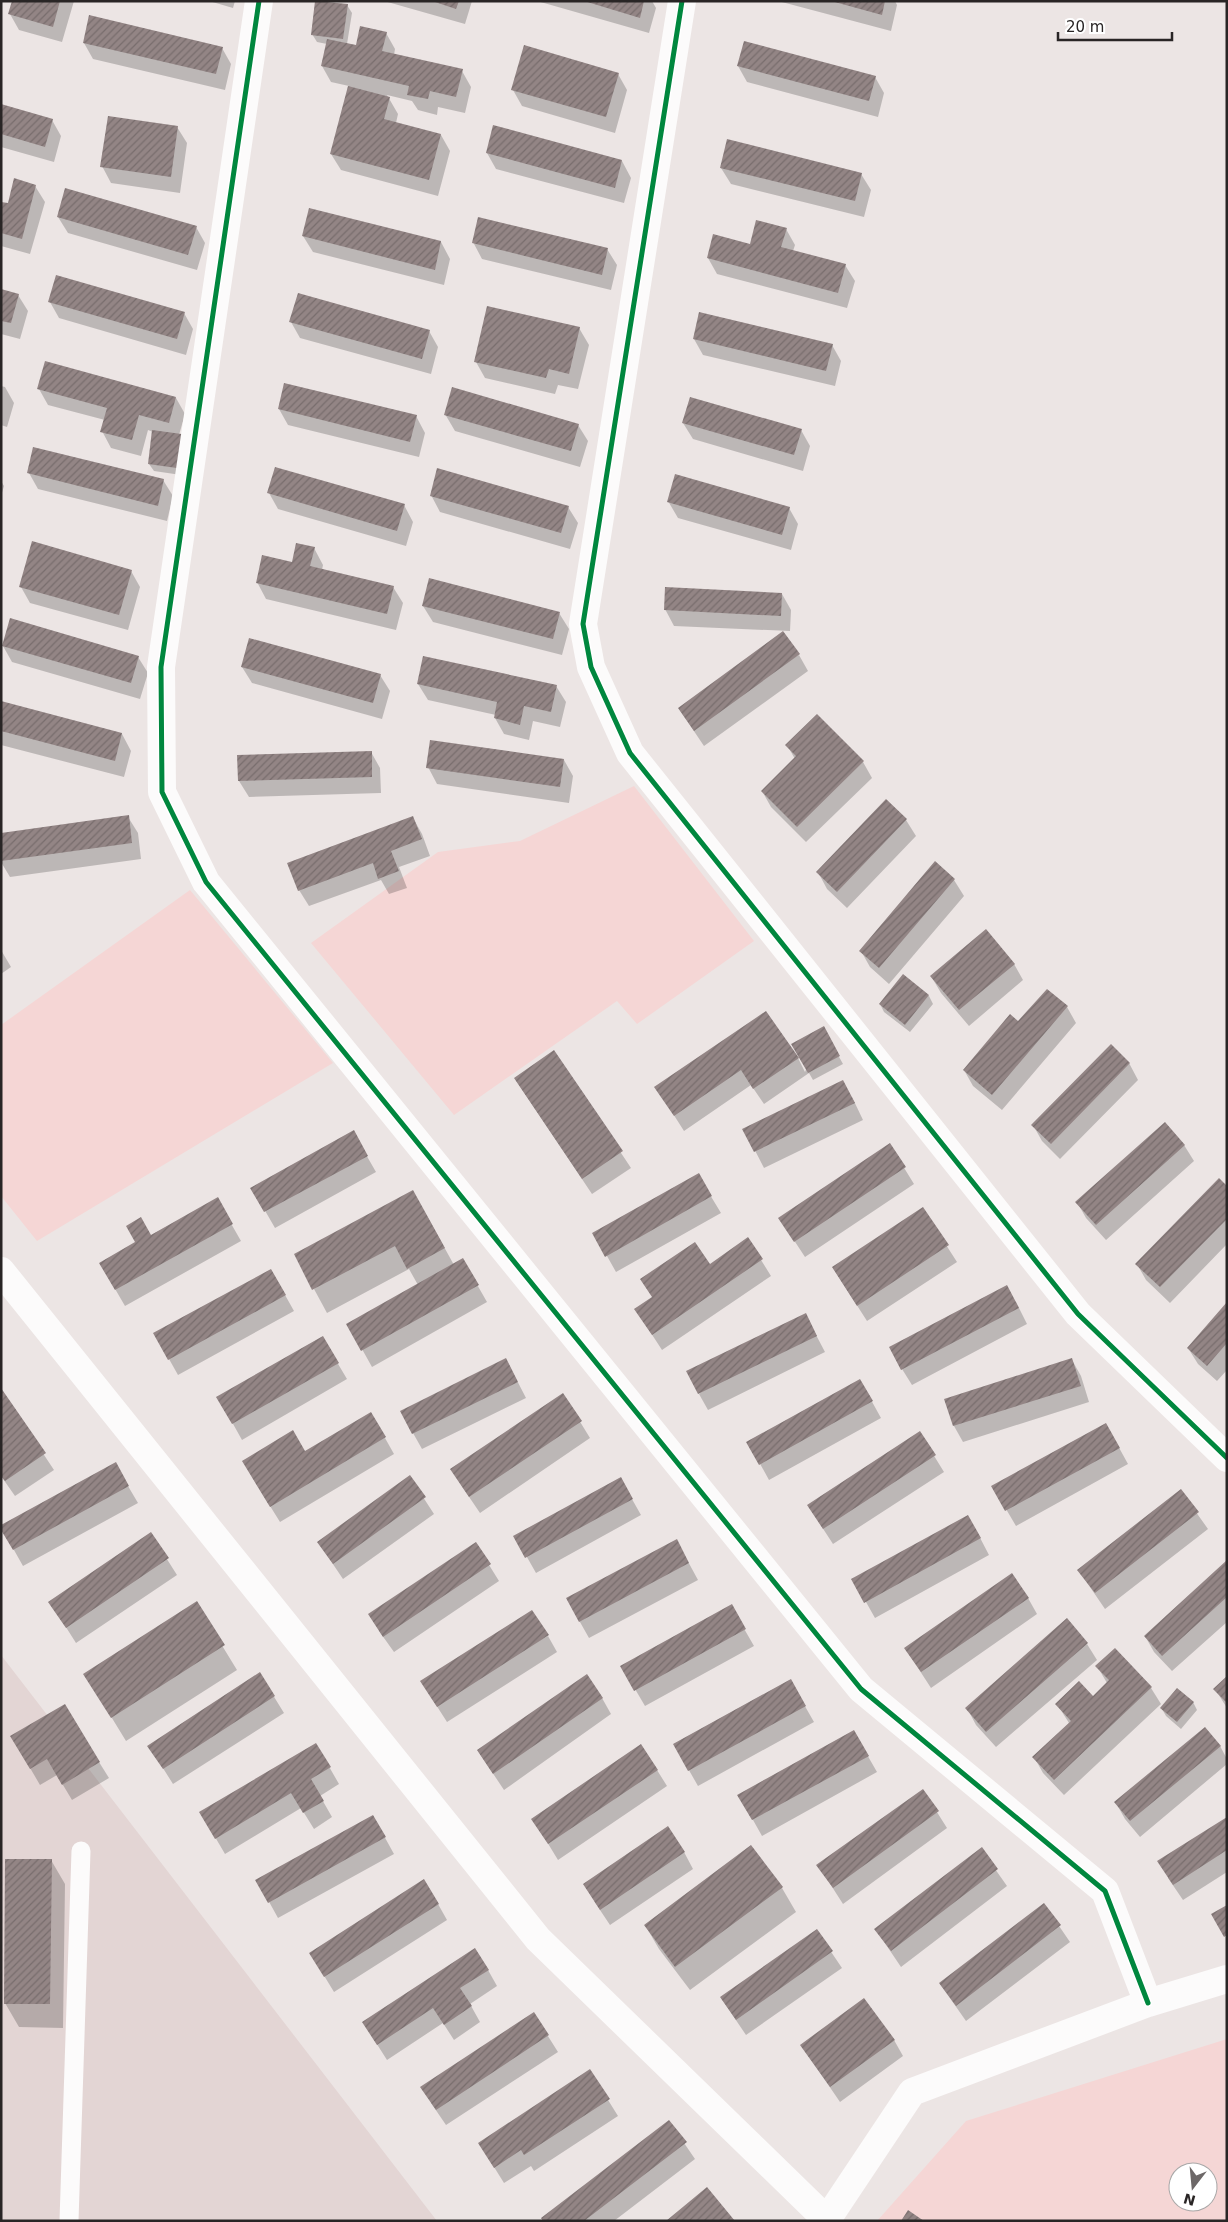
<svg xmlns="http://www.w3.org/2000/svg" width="1228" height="2222" font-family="'DejaVu Sans',sans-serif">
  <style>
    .built { fill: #e3d5d4 }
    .green { fill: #f5d6d5; fill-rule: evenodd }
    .shadow { fill: #0003 }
    .building { fill: url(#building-hatch) }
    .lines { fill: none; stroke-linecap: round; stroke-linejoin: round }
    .lane { stroke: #fcfbfb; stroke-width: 19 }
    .street { stroke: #fcfbfb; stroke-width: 28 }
    .cycleway-casing { stroke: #fff; stroke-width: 8 }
    .cycleway { stroke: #00873e; stroke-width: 5 }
  </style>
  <defs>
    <pattern id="building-hatch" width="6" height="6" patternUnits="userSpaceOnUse" patternTransform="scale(1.25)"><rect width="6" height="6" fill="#938585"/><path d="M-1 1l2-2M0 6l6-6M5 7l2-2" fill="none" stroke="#786d6d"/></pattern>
  </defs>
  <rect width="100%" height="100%" fill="#ece5e4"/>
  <path class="built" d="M1,1655L437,2221H1Z"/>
  <path class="green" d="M634,786L754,941L637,1024L617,1001L454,1115L311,943L438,852L520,841Z
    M190,890L333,1063L37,1241L1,1196V1025Z
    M1227,2039V2221H877L966,2121ZM1178,2172H1208V2202H1178Z"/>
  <path class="shadow" d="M13,1H74L62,42L19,30L10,14Z
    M209,1H235L233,8Z
    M316,1L347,5L352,13L347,44L357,46L386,33L395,49L394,55L462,71L471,87L465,113L438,107L437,115L418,110L412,101L387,95L398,114L396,123L441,135L450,151L438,196L341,170L331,154L349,86L331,82L322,66L327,44L317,42L312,34Z
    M384,1H472L465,24Z
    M537,1H652L656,8L649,33Z
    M778,1H895L897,5L891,31Z
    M84,43L222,48L231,64L225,90L93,59Z
    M738,66L875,77L884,93L878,117L747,82Z
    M618,74L627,90L615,133L522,106L513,90Z
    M1,106L52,120L61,136L54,162L1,147Z
    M177,127L187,143L180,193L111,183L102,166Z
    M487,153L622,161L631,178L624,203L496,169Z
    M721,168L861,174L871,190L864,217L731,184Z
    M35,186L45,202L30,254L1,246V203L8,205Z
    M58,217L196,227L205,243L197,270L68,233Z
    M786,229L795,245L793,251L845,265L855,281L847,308L717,274L708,258L751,245Z
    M303,236L441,242L450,259L444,285L313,252Z
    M473,242L607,249L617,265L611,290L482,259Z
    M1,291L18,295L28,311L20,339L1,334Z
    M50,302L184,313L193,329L186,355L59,318Z
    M291,322L429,331L438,347L431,374L300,338Z
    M579,328L589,345L578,389L558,385L555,394L485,378L476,362Z
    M694,339L832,345L841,361L835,386L703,355Z
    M1,386L5,387L14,403L7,427L1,425Z
    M39,389L176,398L185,414L179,435L188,476L154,471L149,464L153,432L148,430L141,456L111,448L102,431L105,420L48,405Z
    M279,409L416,416L425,433L419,457L288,425Z
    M445,414L578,425L588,441L580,467L455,431Z
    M683,423L801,430L810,446L803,471L693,439Z
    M29,473L163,480L173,496L167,521L38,489Z
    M1,481L4,486L1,496Z
    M269,493L404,505L413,522L406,546L278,509Z
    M431,495L568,507L578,523L570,549L440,512Z
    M668,501L789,508L798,524L791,550L678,518Z
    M314,548L323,565L322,570L393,587L403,603L396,630L266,599L257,582L293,564Z
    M131,571L140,587L128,630L30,603L21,587Z
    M782,594L791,610L790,631L674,626L665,609Z
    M423,606L559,613L569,629L562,655L433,622Z
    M3,646L138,657L148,673L140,699L12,662Z
    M799,655L808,671L704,746L679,709Z
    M242,667L380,675L390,691L382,719L252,683Z
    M418,684L556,686L566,702L560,727L533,721L529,740L504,734L495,718L496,715L428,700Z
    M1,702L122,734L131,751L124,777L1,745Z
    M787,745L863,762L872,778L806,842L771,807L762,791L795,759Z
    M371,752L380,768L381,793L249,797L239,781Z
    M564,760L573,776L569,803L437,784L428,767Z
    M886,801L906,820L916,836L847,908L827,889L818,872Z
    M128,817L138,833L141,859L10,877L1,862V834Z
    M413,818L422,834L430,856L399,867L407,888L389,894L381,880L309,906L299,890Z
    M935,863L954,880L964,896L889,984L870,967L861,951Z
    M1,950L11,967L1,974Z
    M1014,964L1023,980L969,1026L941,993L931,976Z
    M903,976L929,996L933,1004L910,1032L884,1012L880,1004Z
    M1067,1007L1076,1023L1002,1110L973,1086L964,1070L1018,1023Z
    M823,1028L843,1064L813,1080L809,1073L764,1104L751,1085L684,1131L656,1087L798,1058L805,1072Z
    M554,1052L631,1168L592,1194L515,1079Z
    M1129,1063L1138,1080L1060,1159L1042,1141L1033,1125Z
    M852,1097L863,1120L764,1168L744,1129Z
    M353,1132L376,1172L275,1228L252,1188Z
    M890,1145L914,1184L805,1257L780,1219Z
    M1184,1145L1194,1161L1106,1240L1086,1218L1077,1202Z
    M698,1175L721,1213L616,1272L594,1233Z
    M1227,1187V1244L1170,1303L1146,1280L1137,1264Z
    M217,1199L241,1241L125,1306L100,1263Z
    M923,1209L957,1262L867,1321L833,1268Z
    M427,1216L454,1265L463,1260L487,1302L372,1367L348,1324L418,1285L409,1269L327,1313L314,1289Z
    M748,1239L771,1276L662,1350L636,1310L710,1265Z
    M271,1270L294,1311L178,1375L169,1359Z
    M1016,1302L1027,1324L912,1385L902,1369Z
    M1227,1304V1370L1217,1381L1198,1364L1188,1348Z
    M805,1314L825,1352L708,1410L699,1394Z
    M322,1337L347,1379L242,1440L218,1397Z
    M506,1359L526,1398L422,1449L413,1433Z
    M1072,1360L1081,1376L1089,1402L963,1442L954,1426L946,1400Z
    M860,1380L881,1418L769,1480L748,1442Z
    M1,1390L54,1470L15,1496L1,1476Z
    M563,1394L590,1438L480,1513L461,1485Z
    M1106,1424L1128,1464L1016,1526L993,1487Z
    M920,1433L944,1472L833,1544L818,1521Z
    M385,1438L394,1454L280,1522L252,1477L305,1453Z
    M115,1464L138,1503L23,1566L1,1527Z
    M410,1477L434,1514L343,1579L318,1542Z
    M620,1478L641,1515L536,1573L515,1536Z
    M1181,1491L1208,1529L1105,1609L1079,1571Z
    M977,1532L989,1555L875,1618L853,1579Z
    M151,1534L177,1575L76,1643L50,1602Z
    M476,1544L499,1581L394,1652L379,1631Z
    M685,1556L698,1580L589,1638L567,1599Z
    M1227,1562V1622L1172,1671L1154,1652L1145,1636Z
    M1028,1598L1037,1614L931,1688L905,1648Z
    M196,1603L237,1670L126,1741L85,1674Z
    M731,1606L754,1646L645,1706L622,1667Z
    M548,1636L557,1652L447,1722L431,1697Z
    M1087,1644L1097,1660L996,1747L976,1725L967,1708Z
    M1115,1650L1151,1688L1161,1704L1064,1795L1043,1773L1034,1757L1069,1723L1057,1704L1092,1698L1107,1683L1097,1666Z
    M260,1674L284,1713L173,1784L149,1746Z
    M1227,1677V1708L1215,1689Z
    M790,1680L814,1722L698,1786L674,1744Z
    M602,1698L611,1714L504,1790L478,1751Z
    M1193,1702L1197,1710L1181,1729L1166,1716L1162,1709Z
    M854,1732L877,1772L762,1836L739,1795Z
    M12,1737L99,1762L109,1778L72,1800L57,1775L40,1785Z
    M316,1744L339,1784L320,1796L332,1817L314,1829L301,1808L225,1854L201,1813Z
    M1220,1746L1227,1759V1764L1140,1837L1125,1819L1116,1803Z
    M657,1770L667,1786L558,1860L533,1819Z
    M923,1790L947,1828L843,1904L818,1865Z
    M373,1816L394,1854L278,1918L257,1880Z
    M1227,1818V1872L1183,1900L1168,1878Z
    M751,1847L782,1888L796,1912L690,1990L659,1949L645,1925Z
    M981,1849L1007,1886L901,1967L876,1930Z
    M684,1852L693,1869L610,1925L594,1901Z
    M51,1860L65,1884L63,2028L19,2027L5,2003Z
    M438,1904L447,1920L334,1992L320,1969Z
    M1044,1904L1070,1942L966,2021L940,1984Z
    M817,1931L842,1968L746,2035L721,1998Z
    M488,1970L497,1986L470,2004L480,2022L454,2040L443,2023L387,2060L373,2038Z
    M534,2014L558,2052L446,2125L431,2103Z
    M894,2040L903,2056L840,2102L801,2045Z
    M590,2071L618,2116L534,2171L531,2166L504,2183L489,2159Z
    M669,2121L695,2159L614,2221H544Z"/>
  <path class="building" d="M12,1H60L53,27L8,14Z
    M315,1L348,4L343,39L311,35Z
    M432,1H459L456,9Z
    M584,1H644L640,18Z
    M831,1H885L882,15Z
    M89,15L223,47L216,74L83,43Z
    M360,26L387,32L382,51L463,69L456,97L430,91L428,99L407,95L409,86L321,66L327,39L356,45Z
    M744,41L876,76L869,101L737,66Z
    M524,45L619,73L606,117L511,90Z
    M348,86L390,97L384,119L441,134L429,180L330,154Z
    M1,104L53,119L45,147L1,134Z
    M108,116L178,126L171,177L100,167Z
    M493,125L622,160L615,188L486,153Z
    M727,139L862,173L855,201L720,168Z
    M14,178L36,185L22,239L1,233V202L8,203Z
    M65,188L197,226L188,255L57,217Z
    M309,208L441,241L435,270L302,236Z
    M478,217L608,248L602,275L472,243Z
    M756,220L787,228L781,247L846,264L838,293L707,258L713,234L750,244Z
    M56,275L185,312L177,339L48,302Z
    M1,289L19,294L11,323L1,321Z
    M298,293L430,330L422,359L289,322Z
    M487,306L580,327L569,374L549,369L546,378L474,362Z
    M699,312L833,344L826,371L693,339Z
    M45,361L176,397L169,423L139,415L132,440L100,432L107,408L37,389Z
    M284,383L417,415L410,442L278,409Z
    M452,387L579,424L571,451L444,415Z
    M690,397L802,429L794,455L682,423Z
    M152,430L189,435L184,469L148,464Z
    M33,447L164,479L158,506L27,473Z
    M275,467L405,504L397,531L267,493Z
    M437,468L569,506L561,533L430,496Z
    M675,474L790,507L782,535L667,502Z
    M32,541L132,570L119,615L19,587Z
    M296,543L315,547L310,566L394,586L387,614L256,583L262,555L292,562Z
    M429,578L560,612L553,639L422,606Z
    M665,587L782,593L781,616L664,610Z
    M10,618L139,656L131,683L2,646Z
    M783,631L800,654L694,731L678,708Z
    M249,638L381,674L373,703L241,667Z
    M423,656L557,685L551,712L524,706L520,725L494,718L497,702L417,684Z
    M1,701L122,733L115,761L1,731Z
    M817,714L864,761L797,827L761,791L796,756L785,745Z
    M430,740L564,759L560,787L426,768Z
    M372,751V777L238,781L237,755Z
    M886,799L907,819L837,892L816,872Z
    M129,815L132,843L1,861V833Z
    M413,816L422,839L391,851L399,871L378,879L373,863L298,891L287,863Z
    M935,861L955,879L879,968L859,951Z
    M986,929L1015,964L959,1010L930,976Z
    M903,974L929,995L905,1025L879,1004Z
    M1047,989L1068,1006L992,1095L963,1070L1010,1014L1018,1021Z
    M766,1011L799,1058L753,1089L741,1070L674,1116L654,1087Z
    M824,1026L840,1056L808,1073L791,1044Z
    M1111,1044L1130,1063L1051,1144L1031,1125Z
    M554,1050L623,1151L582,1179L514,1078Z
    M843,1080L855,1103L754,1152L742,1129Z
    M1165,1122L1185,1145L1096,1225L1075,1202Z
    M354,1130L368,1156L264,1212L250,1188Z
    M890,1143L906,1167L794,1242L778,1218Z
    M699,1173L712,1196L605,1257L592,1233Z
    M1219,1178L1227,1186V1219L1160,1287L1135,1264Z
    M413,1190L445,1248L407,1269L395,1246L312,1290L294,1254Z
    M218,1197L233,1224L115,1290L99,1263L135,1242L126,1226L141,1217L151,1235Z
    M923,1207L949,1245L857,1306L832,1267Z
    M748,1237L763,1259L652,1335L634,1309L652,1297L640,1279L695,1242L710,1264Z
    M463,1258L479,1285L361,1351L346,1324Z
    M271,1269L286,1295L168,1360L153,1333Z
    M1007,1285L1019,1308L901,1370L889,1347Z
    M1227,1302V1343L1207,1366L1187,1348Z
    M806,1313L817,1336L698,1394L686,1371Z
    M323,1336L339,1363L232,1424L216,1397Z
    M506,1358L518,1382L412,1434L400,1411Z
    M1072,1358L1081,1386L953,1426L944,1399Z
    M860,1379L873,1401L759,1465L746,1442Z
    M1,1388L46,1453L5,1481L1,1476Z
    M563,1393L582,1421L469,1497L450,1469Z
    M371,1412L386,1437L270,1507L242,1461L293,1430L305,1451Z
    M1106,1423L1120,1448L1005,1511L991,1486Z
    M920,1431L936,1455L823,1529L807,1505Z
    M116,1462L129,1486L13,1550L1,1530V1525Z
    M410,1475L426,1497L333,1564L317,1542Z
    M621,1477L633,1499L525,1558L513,1536Z
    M1181,1489L1199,1512L1095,1593L1077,1570Z
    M968,1515L981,1538L864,1603L851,1579Z
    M151,1532L169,1558L66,1628L48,1602Z
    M677,1539L689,1563L579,1622L566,1598Z
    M476,1542L491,1564L383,1637L368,1614Z
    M1227,1560V1597L1162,1656L1144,1636Z
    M1012,1573L1029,1598L921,1672L904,1648Z
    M197,1601L225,1645L111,1718L83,1674Z
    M732,1604L746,1629L634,1691L620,1666Z
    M532,1610L549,1635L437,1707L420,1681Z
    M1067,1618L1088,1643L986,1732L965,1708Z
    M1115,1648L1152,1687L1054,1780L1032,1757L1071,1721L1055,1704L1079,1681L1093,1696L1109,1680L1095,1666Z
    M260,1672L275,1696L163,1769L147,1746Z
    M587,1674L603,1698L493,1774L477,1750Z
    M1227,1676V1703L1213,1689Z
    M791,1679L806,1706L688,1771L673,1744Z
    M1177,1688L1194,1702L1177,1722L1160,1708Z
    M65,1704L100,1762L62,1785L47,1759L30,1769L10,1736Z
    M1205,1727L1221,1746L1130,1821L1114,1802Z
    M854,1730L869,1756L752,1820L737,1795Z
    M316,1743L331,1767L311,1779L324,1801L303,1813L291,1793L215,1839L199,1812Z
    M641,1744L658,1770L548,1844L531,1819Z
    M923,1789L939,1811L833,1888L816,1865Z
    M373,1815L386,1837L268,1903L255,1880Z
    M1227,1817V1850L1173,1885L1157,1861Z
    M668,1826L685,1852L600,1910L583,1884Z
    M751,1845L783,1887L675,1967L644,1925Z
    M982,1847L998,1869L891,1951L874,1929Z
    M5,1859H52L50,2004H4Z
    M424,1879L439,1904L324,1977L309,1953Z
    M1044,1903L1061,1925L956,2006L939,1983Z
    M1227,1905V1935L1224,1937L1211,1914Z
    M817,1929L833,1951L736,2020L720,1997Z
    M475,1948L489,1970L460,1988L472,2006L444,2025L433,2008L377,2045L362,2022Z
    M864,1998L895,2040L830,2087L800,2045Z
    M534,2012L549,2035L436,2110L420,2087Z
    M590,2069L610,2099L524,2155L521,2150L494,2168L478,2143Z
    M669,2120L687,2142L584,2221H543L541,2218Z
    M707,2187L735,2221H666Z
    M908,2210L924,2221H901Z"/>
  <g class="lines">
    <path class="lane" d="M69,2221L81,1851"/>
    <path class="street" d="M259,1L161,667L162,792L206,882L861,1689L1105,1891L1148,2003
      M682,1L583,624L591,667L630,753L1078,1314L1227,1458
      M1,1271L538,1939L828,2221
      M826,2221L912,2092L1148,2003L1227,1979"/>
    <g class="cycleway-casing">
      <path id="cycleway" d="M259,1L161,667L162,792L206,882L861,1689L1105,1891L1148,2003
        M682,1L583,624L591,667L630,753L1078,1314L1227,1458"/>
    </g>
    <use href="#cycleway" class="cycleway"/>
  </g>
  <rect width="1228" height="2222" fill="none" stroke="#292525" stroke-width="5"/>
  <g transform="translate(1193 2187) rotate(196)"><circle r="24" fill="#ffffff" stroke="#a9a8a8"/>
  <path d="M0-4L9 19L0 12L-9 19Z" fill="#6d6868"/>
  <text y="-8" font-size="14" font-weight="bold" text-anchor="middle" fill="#292525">N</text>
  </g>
  <path d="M1058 32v8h114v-8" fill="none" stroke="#292525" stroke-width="2.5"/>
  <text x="1066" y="32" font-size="15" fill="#292525" stroke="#ffffff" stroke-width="4" paint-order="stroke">20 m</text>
</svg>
